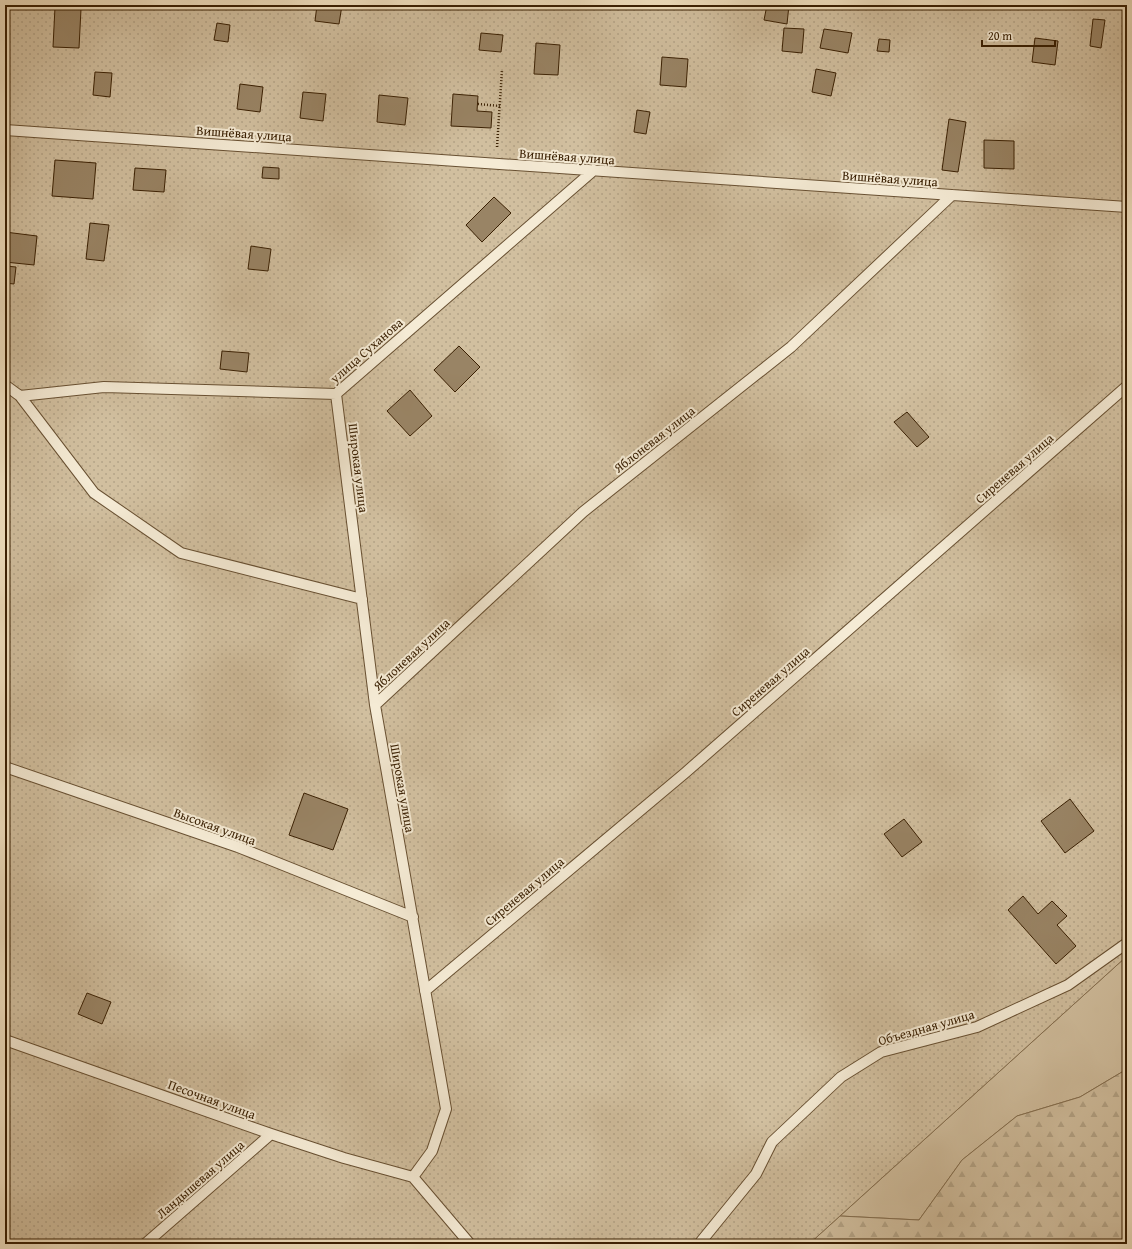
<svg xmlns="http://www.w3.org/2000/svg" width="1132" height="1249" font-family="'Gentium Book Plus',serif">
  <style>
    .grass { fill: #d1bf9f; stroke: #867051 }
    .forest { fill: url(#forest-firs); stroke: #867051 }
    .garden { fill: url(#garden-dots); stroke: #867051 }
    .building { fill: #998465; stroke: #3a2003 }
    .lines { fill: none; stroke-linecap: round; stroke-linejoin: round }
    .service-casing { stroke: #685032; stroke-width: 12 }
    .path { stroke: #3a2003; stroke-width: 2.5; stroke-dasharray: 1 2; stroke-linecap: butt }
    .service { stroke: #f5ebd5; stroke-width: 10 }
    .labels { text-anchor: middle; stroke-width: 4; stroke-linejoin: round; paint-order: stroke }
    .street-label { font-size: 13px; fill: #3a2003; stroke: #f5ebd5 }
  </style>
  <defs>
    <pattern id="forest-firs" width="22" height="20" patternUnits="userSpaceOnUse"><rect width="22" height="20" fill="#d1bf9f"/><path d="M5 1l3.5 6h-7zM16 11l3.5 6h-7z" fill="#b4a487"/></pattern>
    <pattern id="garden-dots" width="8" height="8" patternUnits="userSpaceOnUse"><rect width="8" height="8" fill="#d1bf9f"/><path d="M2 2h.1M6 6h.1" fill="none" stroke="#b4a487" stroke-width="1.8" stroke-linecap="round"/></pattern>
  </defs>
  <rect width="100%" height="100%" fill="#f0e0bf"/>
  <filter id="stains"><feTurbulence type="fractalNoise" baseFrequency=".005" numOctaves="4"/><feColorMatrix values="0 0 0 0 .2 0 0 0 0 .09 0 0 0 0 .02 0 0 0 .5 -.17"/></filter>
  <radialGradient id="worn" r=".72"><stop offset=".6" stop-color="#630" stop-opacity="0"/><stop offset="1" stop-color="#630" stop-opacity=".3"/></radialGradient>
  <path class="grass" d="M1127,956V1069L1080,1097L1017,1116L962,1160L919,1220L840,1216Z"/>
  <path class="forest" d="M1127,1069V1244H809L840,1216L919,1220L962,1160L1017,1116L1080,1097Z"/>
  <path class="garden" d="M5,5H1127V956L809,1244H5Z"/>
  <path class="building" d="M317,5H342L339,24L315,21Z
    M767,5H789L787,24L764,20Z
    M55,7L81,9L79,48L53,47Z
    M1093,19L1105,20L1101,48L1090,46Z
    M217,23L230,25L228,42L214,40Z
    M784,28L804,29L802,53L782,51Z
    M824,29L852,33L848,53L820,48Z
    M481,33L503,35L501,52L479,50Z
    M1035,38L1058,41L1055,65L1032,62Z
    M879,39L890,40L889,52L877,51Z
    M536,43L560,45L558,75L534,74Z
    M662,57L688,59L686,87L660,85Z
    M816,69L836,73L831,96L812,92Z
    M95,72L112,73L110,97L93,95Z
    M240,84L263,87L260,112L237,109Z
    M303,92L326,94L323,121L300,118Z
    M453,94L478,96L477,111L492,112L491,128L451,126Z
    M379,95L408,98L405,125L377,122Z
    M637,110L650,112L646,134L634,132Z
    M949,119L966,122L958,172L942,170Z
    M984,140L1014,141V169L984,168Z
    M55,160L96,163L93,199L52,196Z
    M263,167L279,168V179L262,178Z
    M135,168L166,170L164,192L133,190Z
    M494,197L511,213L482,242L466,225Z
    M90,223L109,225L104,261L86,259Z
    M5,232L37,236L34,265L5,262Z
    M251,246L271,249L268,271L248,269Z
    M5,266L16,267L14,284L5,283Z
    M459,346L480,367L455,392L434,370Z
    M222,351L249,353L247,372L220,369Z
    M410,390L432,416L410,436L387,411Z
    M907,412L929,437L917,447L894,422Z
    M304,793L348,809L333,850L289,835Z
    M1070,799L1094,831L1065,853L1041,821Z
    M904,819L922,842L902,857L884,834Z
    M1023,896L1038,914L1052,901L1067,916L1057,925L1076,946L1056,964L1008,910Z
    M87,993L111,1002L102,1024L78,1014Z"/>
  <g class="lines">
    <g class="service-casing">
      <path id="service" d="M5,130L1127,207
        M5,385L20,396L104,387L336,394L594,170
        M336,394L375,705L446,1109L432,1151L413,1177
        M20,396L94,493L181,553L362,599
        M375,705L583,512L791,347L952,195
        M5,767L238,847L413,917
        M425,991L685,773L1127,386
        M5,1040L271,1134L344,1158L413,1177
        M413,1177L470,1244
        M145,1244L271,1134
        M699,1244L756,1174L772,1142L841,1077L881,1052L977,1027L1068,985L1127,943"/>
    </g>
    <path class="path" d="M478,104L500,106
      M497,147L502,70"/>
    <use href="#service" class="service"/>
  </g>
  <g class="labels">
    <g class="street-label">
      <text transform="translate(244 133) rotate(4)" y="5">Вишнёвая улица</text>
      <text transform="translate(567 156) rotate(4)" y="5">Вишнёвая улица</text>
      <text transform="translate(890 178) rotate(4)" y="5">Вишнёвая улица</text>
      <text transform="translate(366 350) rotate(-41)" y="5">улица Суханова</text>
      <text transform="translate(654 439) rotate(-38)" y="5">Яблоневая улица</text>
      <text transform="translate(359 468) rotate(83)" y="5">Широкая улица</text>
      <text transform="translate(1014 468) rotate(-41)" y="5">Сиреневая улица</text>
      <text transform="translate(411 654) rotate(-43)" y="5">Яблоневая улица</text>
      <text transform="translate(770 681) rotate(-41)" y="5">Сиреневая улица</text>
      <text transform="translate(403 788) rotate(80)" y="5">Широкая улица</text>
      <text transform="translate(215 826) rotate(20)" y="5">Высокая улица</text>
      <text transform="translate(524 891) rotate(-40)" y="5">Сиреневая улица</text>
      <text transform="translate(926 1027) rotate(-16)" y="5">Объездная улица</text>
      <text transform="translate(212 1099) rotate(20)" y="5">Песочная улица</text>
      <text transform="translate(200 1179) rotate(-41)" y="5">Ландышевая улица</text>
    </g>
  </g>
  <rect width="1132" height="1249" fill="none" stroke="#f0e0bf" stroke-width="20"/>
  <rect x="6" y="6" width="1120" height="1237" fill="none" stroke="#3a2003" stroke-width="2"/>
  <rect x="10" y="10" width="1112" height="1229" fill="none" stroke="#3a2003"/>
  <path d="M982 40v6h73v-6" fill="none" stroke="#3a2003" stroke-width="2"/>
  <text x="988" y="40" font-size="12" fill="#3a2003" stroke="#f5ebd5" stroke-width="3" paint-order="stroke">20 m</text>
  <rect width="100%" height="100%" filter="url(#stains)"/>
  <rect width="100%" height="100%" fill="url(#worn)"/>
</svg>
